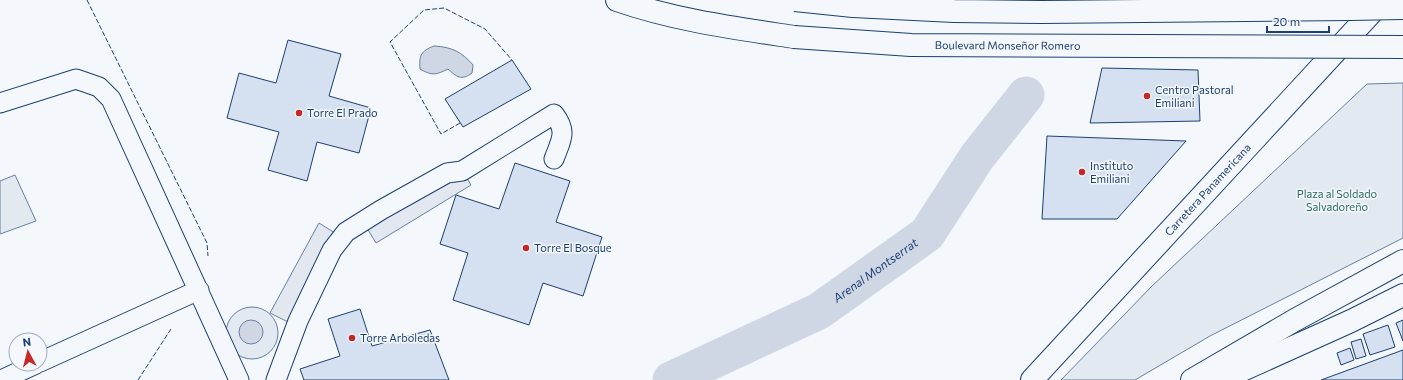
<svg xmlns="http://www.w3.org/2000/svg" width="1403" height="380" font-family="Commissioner,sans-serif">
  <style>
    .green { fill: #e3e9f0; stroke: #687fa3 }
    .parking { fill: #e3e8f0; stroke: #687fa3 }
    .water { fill: #cfd7e4; stroke: #687fa3 }
    .lines { fill: none; stroke-linecap: round; stroke-linejoin: round }
    .river { stroke: #cfd7e4; stroke-width: 37 }
    .building { fill: #d5e0f0; stroke: #1d3f73 }
    .minor-casing { stroke: #1d3f73; stroke-width: 21 }
    .primary-casing { stroke: #1d3f73; stroke-width: 24 }
    .trunk-casing { stroke: #1d3f73; stroke-width: 24 }
    .minor { stroke: #f4f7fb; stroke-width: 19 }
    .primary { stroke: #f4f7fb; stroke-width: 22 }
    .trunk { stroke: #f4f7fb; stroke-width: 22 }
    .trunk-bridge-casing { stroke: #1d3f73; stroke-width: 24; stroke-linecap: butt }
    .trunk-bridge { stroke: #f4f7fb; stroke-width: 22 }
    .fence { stroke: #1d3f73; stroke-width: 1; stroke-dasharray: 5 2; stroke-linecap: butt }
    .poi-dot { fill: #c62828; stroke: #f4f7fb; stroke-width: 1.5 }
    .labels { text-anchor: middle; stroke-width: 3; stroke-linejoin: round; paint-order: stroke }
    .street-label { font-size: 11px; fill: #1d3f73; stroke: #f4f7fb }
    .poi-label { font-size: 11px; fill: #1d3f73; stroke: #f4f7fb; text-anchor: start }
    .park-label { font-size: 11px; fill: #2c6c60; stroke: #f4f7fb }
    .water-label { font-size: 12px; font-style: italic; fill: #1d3f73; stroke: #f4f7fb }
  </style>
  <rect width="100%" height="100%" fill="#f4f7fb"/>
  <path class="green" d="M1403,83V238L1210,336L1135,380H1061L1152,286L1367,84Z
    M15,175L36,221L0,234V181Z
    M226 333a26 26 0 1 1 52 0a26 26 0 1 1-52 0Z"/>
  <path class="parking" d="M464,173L471,185L376,243L367,228Z
    M319,223L335,233L290,323L270,313Z"/>
  <path class="water" d="M434,46C452,47 462,52 473,65L472,73C461,81 457,77 448,69C436,75 432,76 420,69C419,55 421,51 434,46Z
    M239 332a12 12 0 1 1 24 0a12 12 0 1 1-24 0Z"/>
  <g class="lines">
    <path class="river" id="s1" d="M671,380L819,311L927,234L977,157L1026,95"/>
  </g>
  <path class="building" d="M288,40L341,54L329,96L371,108L359,153L317,142L307,181L268,170L279,132L227,118L239,73L276,83Z
    M512,60L531,89L463,127L445,99Z
    M1102,68L1198,70L1200,121L1090,123Z
    M1047,136L1186,141L1117,219H1042Z
    M515,163L570,181L556,222L602,237L583,296L543,283L529,325L453,300L468,253L440,244L456,195L499,209Z
    M360,309L372,346L430,330L449,380H304L300,369L340,356L328,319Z
    M1403,320V341L1396,323Z
    M1388,325L1395,347L1370,355L1363,334Z
    M1361,339L1366,356L1356,359L1351,342Z
    M1350,348L1354,360L1341,365L1337,353Z
    M1403,350V380H1321Z"/>
  <g class="lines">
    <g class="minor-casing">
      <path id="minor" d="M0,103L76,79L99,87L111,99L239,380
        M40,362L199,290
        M1,380L36,364
        M276,380L298,321L332,250L346,232L381,210L447,173L462,171L554,114C568,132 561,140 554,159"/>
    </g>
    <g class="primary-casing">
      <g id="primary">
        <path id="s2" d="M1032,380L1383,0"/>
        <path d="M1192,380L1295,320L1403,261"/>
      </g>
    </g>
    <g class="trunk-casing">
      <path id="trunk" d="M617,0C674,20 734,28 794,37
        M1220,380L1351,321L1403,295"/>
    </g>
    <use href="#minor" class="minor"/>
    <use href="#primary" class="primary"/>
    <use href="#trunk" class="trunk"/>
    <g class="trunk-bridge-casing">
      <g id="trunk-bridge">
        <path d="M795,0L853,6L954,11L1042,12L1351,9L1403,8"/>
        <path id="s3" d="M794,37L911,45L1403,47"/>
      </g>
    </g>
    <use href="#trunk-bridge" class="trunk-bridge"/>
    <path class="fence" d="M87,0L207,243L208,256
      M460,123L441,134L390,42L424,10L444,8L485,29L512,60
      M138,380L171,329"/>
  </g>
  <g class="poi-dot">
    <circle cx="1147" cy="96" r="4"/>
    <circle cx="299" cy="113" r="4"/>
    <circle cx="1082" cy="172" r="4"/>
    <circle cx="526" cy="248" r="4"/>
    <circle cx="352" cy="338" r="4"/>
  </g>
  <g class="labels">
    <g class="street-label">
      <text dy="4" stroke="none"><textPath href="#s3" startOffset="214">Boulevard Monseñor Romero</textPath></text>
      <text dy="4" stroke="none"><textPath href="#s2" startOffset="259">Carretera Panamericana</textPath></text>
    </g>
    <g class="poi-label">
      <text x="1155" y="94">Centro Pastoral<tspan x="1155" dy="13">Emiliani</tspan></text>
      <text x="307" y="117">Torre El Prado</text>
      <text x="1090" y="170">Instituto<tspan x="1090" dy="13">Emiliani</tspan></text>
      <text x="534" y="252">Torre El Bosque</text>
      <text x="360" y="342">Torre Arboledas</text>
    </g>
    <g class="park-label">
      <text x="1337" y="198">Plaza al Soldado<tspan x="1337" dy="13">Salvadoreño</tspan></text>
    </g>
    <g class="water-label">
      <text dy="4" stroke="none"><textPath href="#s1" startOffset="233">Arenal Montserrat</textPath></text>
    </g>
  </g>
  <g transform="translate(28 352) rotate(353)"><circle r="19" fill="#f4f7fb" stroke="#9eadc5"/>
  <path d="M0-3L7 15L0 10L-7 15Z" fill="#c62828"/>
  <text y="-6" font-size="11" font-weight="bold" text-anchor="middle" fill="#1d3f73">N</text>
  </g>
  <path d="M1267 26v6h62v-6" fill="none" stroke="#1d3f73" stroke-width="2"/>
  <text x="1273" y="26" font-size="12" fill="#1d3f73" stroke="#f4f7fb" stroke-width="3" paint-order="stroke">20 m</text>
</svg>
